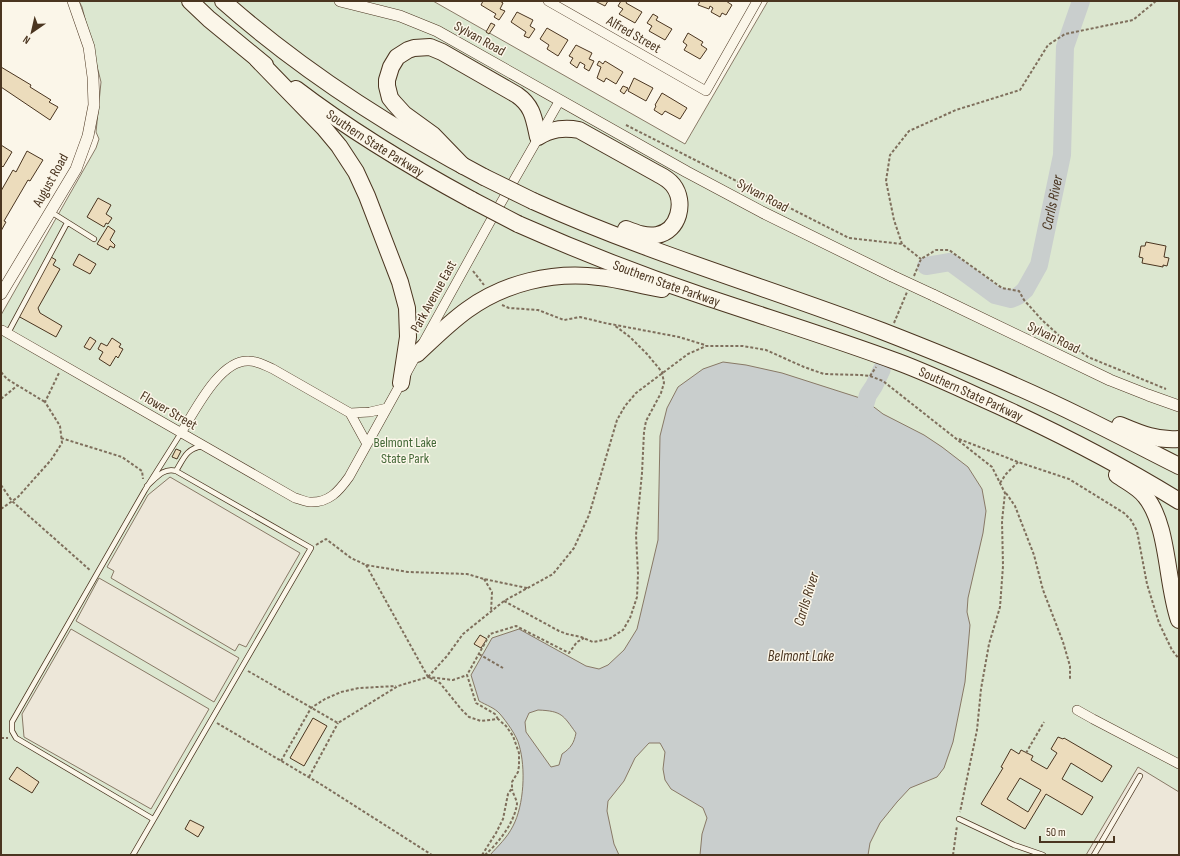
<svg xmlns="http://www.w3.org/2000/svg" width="1180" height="856" font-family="'Sofia Sans Condensed',sans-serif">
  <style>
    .green { fill: #dce7d0; stroke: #887966 }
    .parking { fill: #ede7d9; stroke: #887966 }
    .water { fill: #c9cecd; stroke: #887966; fill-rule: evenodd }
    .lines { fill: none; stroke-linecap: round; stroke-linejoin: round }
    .river { stroke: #c9cecd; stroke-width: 18 }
    .building { fill: #ecdcbc; stroke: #4a3520; fill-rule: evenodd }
    .service-casing { stroke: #4a3520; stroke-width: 6 }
    .minor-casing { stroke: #4a3520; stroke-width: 10 }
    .tertiary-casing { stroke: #4a3520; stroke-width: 12 }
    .motorway-casing { stroke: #4a3520; stroke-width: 18 }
    .path { stroke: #7f6f5c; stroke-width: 2; stroke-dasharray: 3 2; stroke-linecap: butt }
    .service { stroke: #fbf6e9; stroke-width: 4.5 }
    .minor { stroke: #fbf6e9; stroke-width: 9 }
    .tertiary { stroke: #fbf6e9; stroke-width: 11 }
    .motorway { stroke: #fbf6e9; stroke-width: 16 }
    .tertiary-bridge-casing { stroke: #4a3520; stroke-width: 12; stroke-linecap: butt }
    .motorway-bridge-casing { stroke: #4a3520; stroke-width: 18; stroke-linecap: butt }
    .tertiary-bridge { stroke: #fbf6e9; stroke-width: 11 }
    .motorway-bridge { stroke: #fbf6e9; stroke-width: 16 }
    .labels { text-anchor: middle; stroke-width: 3; stroke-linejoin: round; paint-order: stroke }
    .street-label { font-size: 14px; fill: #4a3520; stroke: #fbf6e9 }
    .park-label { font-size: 14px; fill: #436837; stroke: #fbf6e9 }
    .water-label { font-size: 15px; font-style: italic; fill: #4a3520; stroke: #fbf6e9 }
  </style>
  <rect width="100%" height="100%" fill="#fbf6e9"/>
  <path class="green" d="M79,1H433L685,144L768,1H1179V855H1V315L96,148L99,139L96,132L101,82L82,7Z"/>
  <path class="parking" d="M170,477L300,553L246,647L239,644L235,651L111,578L114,571L107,567L148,495Z
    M99,578L239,658L214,702L76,621Z
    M71,629L209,709L151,809L24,737L22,714Z
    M1138,767L1179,792V855H1086Z"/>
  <path class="water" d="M723,362L746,365L782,373L860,398L865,393L871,396L870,404L883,414L924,435L942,447L968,467L982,489L986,511L983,533L968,598L967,612L970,625L965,682L953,742L944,768L937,777L910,788L897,802L880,823L870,843L868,855H700L702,834L707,818L703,808L671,789L665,780L663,769L665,752L660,743H649L635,758L624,781L608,801L607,811L614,844L619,855H490C498,846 507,838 513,826C524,805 526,768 519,745C517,736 506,721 500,714C495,708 486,705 479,701L471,675L492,638L519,629L586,666L599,669L608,665L624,650L637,629L658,540L660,436L667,408L678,387L703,369ZM538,710C562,711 563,715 576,733C574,743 571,748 562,754L559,765L551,767L526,732L525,722L529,713Z"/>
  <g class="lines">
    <g class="river">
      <path id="s1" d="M926,266L950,262L995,295L1011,299L1018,296L1025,290L1039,265L1062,155L1065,47L1081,1"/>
      <path d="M861,418L868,395L874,386L882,369"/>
    </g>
  </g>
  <path class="building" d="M483,1H500L503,3L500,9L505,11L499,20L494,17L496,14L481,5Z
    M595,1H608L605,6Z
    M621,1H627L626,3L642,12L635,23L619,14L623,9L618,6Z
    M700,1H726L732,5L726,15L722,13L720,17L711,12L713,8L710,6L709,9L698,5Z
    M517,12L533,20L530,26L535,29L529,38L524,36L526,32L511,22Z
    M653,14L658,17L656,20L672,29L665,40L649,31L652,26L647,23Z
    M491,23L495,25L489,34L486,32Z
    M547,28L568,40L558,56L547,49L549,45L540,39Z
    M688,33L703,42L701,45L707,49L700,59L684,50L687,45L683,42Z
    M576,45L592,53L589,59L594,61L589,71L584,68L585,65L580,62L577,68L570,63L573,58L569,56Z
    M599,61L603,64L605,61L623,72L616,84L606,78L604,82L597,78L601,67L597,65Z
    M1,67L31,85L30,87L51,100L49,102L58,107L50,120L1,87Z
    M634,78L653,88L646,101L628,91Z
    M623,86L628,88L624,94L620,91Z
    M662,93L687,108L680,119L665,111L662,115L654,110L656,106L655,105Z
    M1,145L12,152L3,167L1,165Z
    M27,151L43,160L30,181L28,180L4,221L6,222L1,231V191L13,170L16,172Z
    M98,198L111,205L106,214L112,218L108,224L106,223L104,227L87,217Z
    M108,226L115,231L110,240L115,245L114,248L110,246L108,250L97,244Z
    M1146,242L1166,246L1164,257L1169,258L1167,266L1163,265V267L1142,263L1143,258L1139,257L1141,246H1145Z
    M79,254L96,264L90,274L73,265Z
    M51,257L56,260L53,265L60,269L38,308L40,313L62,326L56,337L18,316Z
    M90,337L96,341L90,350L84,347Z
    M112,338L121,344L119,347L123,349L118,358L116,356L110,366L99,359L103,352L98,349L101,343L107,346Z
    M176,449L181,451L177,459L172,457Z
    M480,635L487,639L481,648L474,644Z
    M313,718L327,726L304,766L290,758Z
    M1058,737L1063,739L1064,738L1112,766L1102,782L1071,763L1062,779L1093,797L1082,815L1046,794L1025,829L981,804L1003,768L1001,767L1011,749L1019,754L1021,750L1033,756L1031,760L1047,769L1057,753L1051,749ZM1020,778L1041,790L1028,812L1007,799Z
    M17,767L39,782L32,793L9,779Z
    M190,820L204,827L198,837L185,829Z"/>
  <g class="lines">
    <g class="service-casing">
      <path id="service" d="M51,212L94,239
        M8,333L67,223
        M176,471C184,458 186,449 202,446
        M153,819L16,738L12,731V722L145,490L181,433
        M959,819L1014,845L1043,855
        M133,855L311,548L176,471C164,467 156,478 147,486
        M1094,855L1140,776"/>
    </g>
    <g class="minor-casing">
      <path id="minor" d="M548,1L706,91L757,1
        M2,330L295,498C300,499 305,502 310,502C329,503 339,491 349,477L490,222L560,100
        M350,413L370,412L387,408
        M181,433C195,411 220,359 249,361C258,361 266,366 273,369L350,413L367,444
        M1077,710L1093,719L1179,764"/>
    </g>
    <g class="tertiary-casing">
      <path id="tertiary" d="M340,1L400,16L437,31L687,172L762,212L892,276
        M1,294L76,169L88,136L94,105L93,77L89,47L73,1
        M933,295L1110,380L1148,395L1179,406"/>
    </g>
    <g class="motorway-casing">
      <g id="motorway">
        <path d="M190,1L209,19L265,65"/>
        <path d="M223,1C302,71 391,128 484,177"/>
        <path d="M257,59L324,128L339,146L356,172L367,196L400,282L407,308L408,337L401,383"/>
        <path id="s2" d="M296,89C351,131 411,167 472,200"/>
        <path d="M463,166L433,135L404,114L394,103L390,98L387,86V80L391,67L397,57L408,50L414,48L430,47L442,52L517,95C533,106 534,119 538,137C551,129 563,127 579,130L658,174C664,177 669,180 673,185C686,202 679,231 657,235C646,237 636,233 626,229"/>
        <path d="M533,201C646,252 766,287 882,331C949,357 1017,385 1082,417C1115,433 1147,450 1179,466"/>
        <path id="s3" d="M518,224C579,251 640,275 703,296C768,318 833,338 898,362C925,372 951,384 977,396C1047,427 1114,461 1179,501"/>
        <path d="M417,354C433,339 449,323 467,310C504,283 553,271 599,277C621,279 641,286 662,289"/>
        <path d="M1120,425C1139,433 1157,441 1179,439"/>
        <path d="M1117,475C1127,482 1138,487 1145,496C1169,525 1166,583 1179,620"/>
      </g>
    </g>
    <path class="path" d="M626,125L849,238L902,244L921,259
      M902,244L894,220L886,181L890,155L909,131L956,110L1020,90L1048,45L1065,34L1133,20L1156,1
      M473,271L484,285
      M914,276L921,259L936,250H949L1002,288L1019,291L1024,300L1042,320L1064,340L1088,357L1166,389
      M502,305L509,308L538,310L564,320L580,317L605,323L679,337L705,345
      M894,323L907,292
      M1,372L7,379L45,402
      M870,376L876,367
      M1,399L18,385
      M61,438L122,457L142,471L143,479
      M959,439L1018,462L1069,479L1124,513L1131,520L1137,531L1147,584L1159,623L1172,650L1179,659
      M1000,483L1006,474L1018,462
      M1,485L12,501L91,571
      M1006,493L1015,506L1034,555L1043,590L1063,642L1070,666V680
      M1,509L18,497L51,460L62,443L60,426L45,402L59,373
      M316,545L326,539L351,558L366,565L408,572L467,574L484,579L527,588
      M366,565L428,677
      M484,579L492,592L491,612
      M504,601L559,631L567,634L581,637L593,642L609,639L623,630L630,618L637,597L638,574L636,535L642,473L644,432L646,421L661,393L664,383L662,372L647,354L630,337L614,325
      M479,654L503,668
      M248,671L338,723L398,686L428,677L453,680L467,675
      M498,719L495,714L476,703L467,675L490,634L516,626L569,653L577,642L584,638
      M217,723L322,785L432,855
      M1,738H8
      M1026,753L1044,722
      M281,761L311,708L325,699L341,692L359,688L396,686
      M309,777L338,723
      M482,855L496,833L503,819L508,794L512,788V782L518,772L519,766V753L513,736L506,726L498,719L481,721L469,717L461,709L440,683L428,677L447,656L463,634L504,601L553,574L574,548L589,515L617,420L625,406L636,393L688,354L706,346H743L766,350L804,367L824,374L861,375L870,376L883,381L992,467L1005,493L1002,521L1003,566L1000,607L989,644L981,689L977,730L960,812
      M485,855C498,843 514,824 517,804C517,800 513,794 512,789
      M953,855L957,826"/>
    <use href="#service" class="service"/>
    <use href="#minor" class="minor"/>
    <use href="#tertiary" class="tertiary"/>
    <use href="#motorway" class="motorway"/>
    <g class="tertiary-bridge-casing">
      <path id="tertiary-bridge" d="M892,276L933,295"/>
    </g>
    <g class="motorway-bridge-casing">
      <path id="motorway-bridge" d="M484,177L533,201
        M472,200L518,224"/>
    </g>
    <use href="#tertiary-bridge" class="tertiary-bridge"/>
    <use href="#motorway-bridge" class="motorway-bridge"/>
  </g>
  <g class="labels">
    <g class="street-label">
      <text transform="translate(634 34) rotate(30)" y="5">Alfred Street</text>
      <text transform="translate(480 38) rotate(29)" y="5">Sylvan Road</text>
      <text dy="5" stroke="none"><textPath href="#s2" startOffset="96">Southern State Parkway</textPath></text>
      <text transform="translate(50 180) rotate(-61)" y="5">August Road</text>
      <text transform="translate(763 195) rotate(28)" y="5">Sylvan Road</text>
      <text dy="5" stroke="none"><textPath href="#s3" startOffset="160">Southern State Parkway</textPath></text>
      <text transform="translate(433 296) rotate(-61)" y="5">Park Avenue East</text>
      <text transform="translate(1054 337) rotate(26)" y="5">Sylvan Road</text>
      <text dy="5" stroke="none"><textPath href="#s3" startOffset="484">Southern State Parkway</textPath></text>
      <text transform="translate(169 410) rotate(30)" y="5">Flower Street</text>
    </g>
    <g class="park-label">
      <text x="405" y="447">Belmont Lake<tspan x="405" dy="16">State Park</tspan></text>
    </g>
    <g class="water-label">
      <text dy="5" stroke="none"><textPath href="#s1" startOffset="206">Carlls River</textPath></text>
      <text transform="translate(806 599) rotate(-73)" y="5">Carlls River</text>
      <text x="801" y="661">Belmont Lake</text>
    </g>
  </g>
  <rect width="1180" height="856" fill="none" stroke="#4a3520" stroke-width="4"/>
  <g transform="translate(32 32) rotate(214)" stroke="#fbf6e9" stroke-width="3" paint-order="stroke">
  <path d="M0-3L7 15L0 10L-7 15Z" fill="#4a3520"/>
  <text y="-6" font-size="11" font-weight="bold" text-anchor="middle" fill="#4a3520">N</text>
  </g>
  <path d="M1040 836v6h74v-6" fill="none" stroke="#4a3520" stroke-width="2"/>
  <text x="1046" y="836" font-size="12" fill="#4a3520" stroke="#fbf6e9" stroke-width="3" paint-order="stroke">50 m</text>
</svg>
